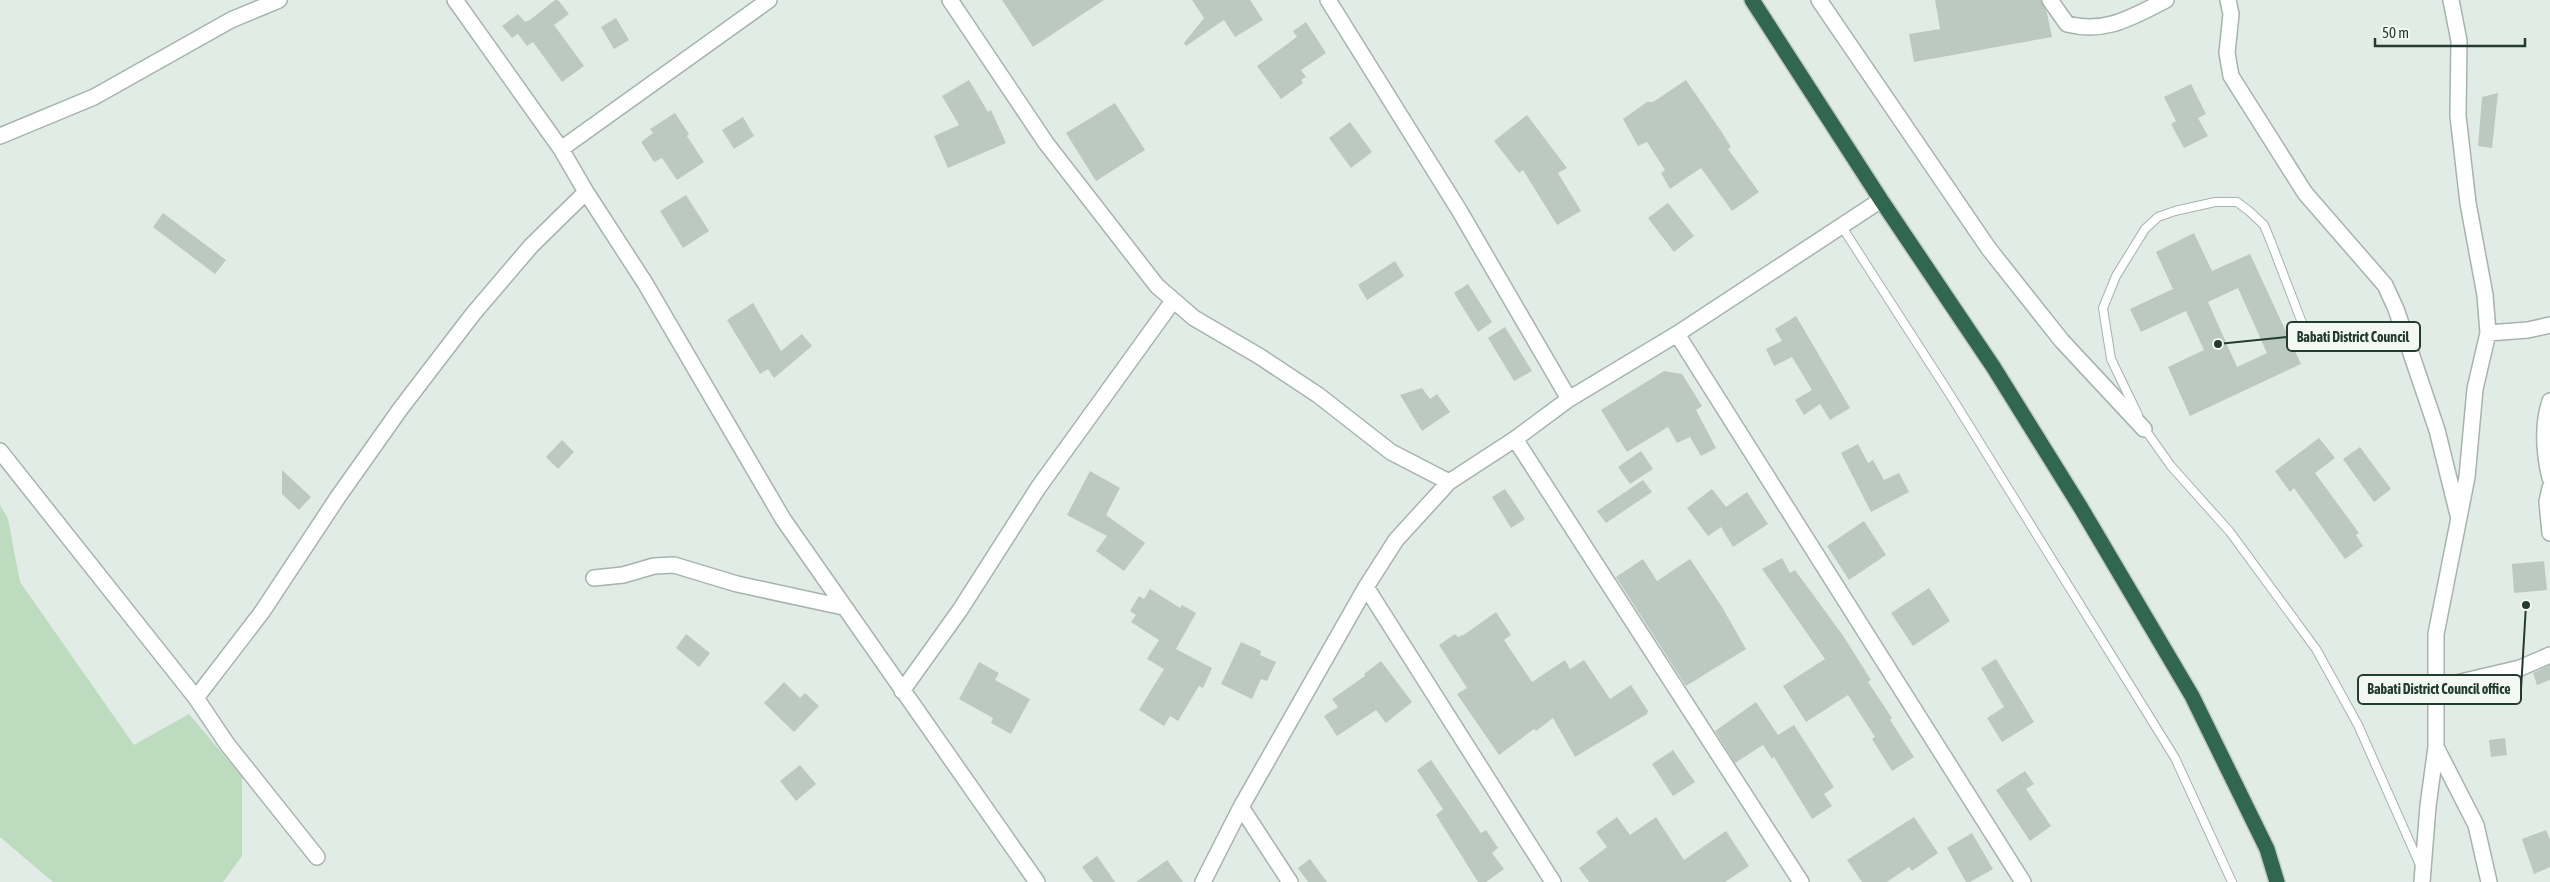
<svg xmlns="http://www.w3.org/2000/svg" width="2550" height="882" font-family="'Asap Condensed',sans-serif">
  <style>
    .green { fill: #bddbbf }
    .building { fill: #bbc9c1; fill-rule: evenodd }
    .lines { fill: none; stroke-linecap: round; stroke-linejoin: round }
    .lane-casing { stroke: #a5b4ac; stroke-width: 10 }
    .street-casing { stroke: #a5b4ac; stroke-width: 18 }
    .highway-casing { stroke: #c1c8c5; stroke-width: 18 }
    .lane { stroke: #fff; stroke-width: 8 }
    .street { stroke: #fff; stroke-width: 15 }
    .highway { stroke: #316651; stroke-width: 15 }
    .leader { fill: none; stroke: #233c31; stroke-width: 2 }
    .callout-dot { fill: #233c31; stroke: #f3f8f4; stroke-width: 2 }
    .callout { fill: #f3f8f4; stroke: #233c31; stroke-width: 2 }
    .callout-label { font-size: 14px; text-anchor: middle; font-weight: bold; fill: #233c31 }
  </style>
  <rect width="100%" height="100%" fill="#e2ece6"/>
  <path class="green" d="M0,505L8,519L20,582L134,745L189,714L242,777V856L223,882H53L0,837Z"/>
  <path class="building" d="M555,0H558L569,14L554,25L584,66L562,82L533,42L527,46L518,34L512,38L502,26L518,14L525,22L530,20Z
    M1002,0H1104L1033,47Z
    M1192,0H1250L1263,20L1235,37L1224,20L1186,46L1184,43L1204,18Z
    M1935,0H2041L2047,13L2052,37L1914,62L1909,34L1940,29Z
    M616,18L629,40L614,49L601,27Z
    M1306,22L1326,53L1301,70L1306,77L1301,80L1303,83L1281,99L1257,66L1297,37L1293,31Z
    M969,80L988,112L991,110L1006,143L948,168L934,136L959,125L942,96Z
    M1686,80L1721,131L1731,147L1728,149L1759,192L1732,211L1701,168L1670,189L1661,173L1665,170L1647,142L1638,146L1623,119L1647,102H1653Z
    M2191,84L2206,114L2198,118L2208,136L2184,148L2171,124L2176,121L2164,97Z
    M2498,93L2492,148L2478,146L2482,97Z
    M1115,103L1145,150L1096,181L1066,133Z
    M675,113L689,134L687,136L704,162L677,180L662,158L654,162L641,142L653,133L650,129Z
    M1527,115L1567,168L1558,173L1581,211L1557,225L1523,170L1519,173L1494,141Z
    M743,117L754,136L734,149L722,130Z
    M1350,122L1372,152L1351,168L1329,138Z
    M686,195L709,231L683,248L660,211Z
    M1668,203L1694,236L1674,252L1648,218Z
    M163,213L226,260L215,274L153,227Z
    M2194,233L2212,271L2250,254L2301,364L2190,416L2168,367L2204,350L2186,311L2141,332L2130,309L2173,289L2156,252ZM2238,288L2267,353L2237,367L2208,302Z
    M1395,261L1404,276L1367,300L1358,285Z
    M1468,284L1492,322L1478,332L1454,293Z
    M753,303L781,351L802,334L812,346L774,378L768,369L760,374L727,320Z
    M1796,316L1850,408L1830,420L1820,404L1804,415L1795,400L1812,390L1792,357L1774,366L1766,349L1782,341L1775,329Z
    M1505,327L1532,371L1514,381L1488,338Z
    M1664,371L1682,374L1702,406L1696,410L1716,448L1701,456L1690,437L1677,443L1668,427L1627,452L1601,410Z
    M1422,388L1430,399L1437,394L1450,412L1422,431L1400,395Z
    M2319,438L2335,458L2315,473L2359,533L2356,535L2363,546L2345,559L2294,488L2290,492L2275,471Z
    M562,440L574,452L558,469L546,457Z
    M1858,444L1868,463L1873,460L1884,480L1899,473L1909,492L1871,512L1841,453Z
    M2360,447L2391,489L2374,502L2343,459Z
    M1641,451L1653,469L1630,484L1618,467Z
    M282,470L311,497L299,510L282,494Z
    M1090,471L1120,488L1106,515L1145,543L1124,571L1096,551L1107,536L1067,515Z
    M1643,480L1652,492L1606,523L1597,511Z
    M1505,489L1525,519L1511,528L1492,497Z
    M1712,489L1726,507L1747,492L1768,524L1733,547L1721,527L1708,536L1687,508Z
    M1864,521L1886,555L1849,580L1827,546Z
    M1782,558L1790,573L1795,570L1844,637L1871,680L1868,682L1892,718L1890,720L1914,757L1892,771L1872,739L1875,737L1848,695L1806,722L1783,686L1825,659L1762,569Z
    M1643,559L1657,581L1690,559L1722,607L1746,649L1686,686L1616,577Z
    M2544,561L2547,590L2514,593L2512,564Z
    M1929,588L1950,621L1913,646L1891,613Z
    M1150,589L1180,608L1182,605L1196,613L1176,649L1212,668L1203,688L1199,686L1178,721L1170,716L1164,726L1139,710L1164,669L1147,659L1159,640L1131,622L1136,615L1130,611L1139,596L1144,599Z
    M1496,612L1511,635L1504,640L1532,682L1565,660L1570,669L1584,660L1610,699L1631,685L1648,711L1647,714L1575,757L1553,718L1536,731L1534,729L1499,755L1457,694L1467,688L1439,645L1455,634L1458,637L1465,634Z
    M686,634L710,653L699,667L676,648Z
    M1241,642L1261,651L1260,655L1276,662L1267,681L1261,679L1252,699L1221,684Z
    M1996,659L2034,722L2002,742L1987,718L2004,707L1981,668Z
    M1381,661L1412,702L1386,723L1376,710L1337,736L1324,716L1338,707L1332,699L1365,676L1364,674Z
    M979,662L999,673L995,680L1030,699L1011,734L991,723L993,718L959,699Z
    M2550,665V680L2537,685L2533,673Z
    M784,682L800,698L805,693L819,706L794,732L764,703Z
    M1756,702L1778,735L1794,725L1834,787L1824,794L1832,806L1812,819L1774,757L1772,759L1763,745L1735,763L1715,731Z
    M2505,738L2507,755L2491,757L2489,740Z
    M1673,750L1695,782L1673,796L1652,764Z
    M1431,760L1481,833L1486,830L1498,848L1492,853L1504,869L1486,882H1478L1436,815L1443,809L1417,770Z
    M800,765L816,784L796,801L780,781Z
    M2025,771L2034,784L2026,789L2051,826L2030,841L1996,790Z
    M1617,817L1630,835L1656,817L1684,860L1726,831L1749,866L1725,882H1589L1579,868L1607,847L1596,832Z
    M1914,817L1938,853L1912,871L1909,867L1887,882H1862L1847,860Z
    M2546,830L2550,840V867L2534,874L2522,839Z
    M1972,833L1993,869L1970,882H1966L1947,848Z
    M1097,856L1115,882H1093L1082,867Z
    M1310,859L1327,882H1308L1298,868Z
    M1167,860L1183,882H1136Z"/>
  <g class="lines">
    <g class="lane-casing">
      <path id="lane" d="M1842,227L1949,393L2175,758L2232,882
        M2138,415L2111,359L2103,308L2116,276L2145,229L2158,217L2175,211L2215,202H2237L2249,211L2264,225L2271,242L2304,328
        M2144,428L2171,466L2230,532L2316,649L2358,725L2420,865"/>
    </g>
    <g class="street-casing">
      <path id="street" d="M455,0L561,149L586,192L645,283L783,519L1037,882
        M950,0L1046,143L1157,286L1194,318L1259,356L1318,395L1391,452L1449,482
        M1328,0L1459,210L1569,399
        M1819,0L1989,249L2062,341L2144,429
        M2050,0L2067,24C2106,34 2132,17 2166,0
        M2228,0L2231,14L2227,53L2231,76L2305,193L2385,285L2396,309L2437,430L2458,515
        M0,136L94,97L231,20L279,0
        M561,149L769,0
        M2488,333L2528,330L2550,325
        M1677,334L2023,882
        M2550,401C2542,426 2544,453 2550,478
        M1515,439L1801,882
        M0,451L196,698L227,744L317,857
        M2550,488L2547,502L2550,533
        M594,578L623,575L654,566L674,565L737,584L843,607
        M1366,587L1553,882
        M2435,688L2520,668L2550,655
        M902,691L960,610L1038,488L1173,301
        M196,698L262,612L338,497L401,408L473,314L531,246L586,192
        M2436,747L2476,825L2489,882
        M1241,807L1290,882
        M1203,882L1241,807L1366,587L1396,540L1449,482L1515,439L1569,399L1677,334L1881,200
        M2422,882L2428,806L2436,747V634L2467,477L2475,389L2488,333L2485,295L2468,203L2458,116L2459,41L2451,0"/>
    </g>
    <g class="highway-casing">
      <path id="highway" d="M1752,0L1881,200L1994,368L2081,508L2192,696L2267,849L2277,882"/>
    </g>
    <use href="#lane" class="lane"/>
    <use href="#street" class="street"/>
    <use href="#highway" class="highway"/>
  </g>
  <path class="leader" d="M2218 344L2287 337M2526 605L2521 689"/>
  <g class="callout-dot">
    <circle cx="2218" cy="344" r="5"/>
    <circle cx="2526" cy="605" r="5"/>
  </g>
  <g class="callout">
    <rect x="2287" y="322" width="133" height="29" rx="5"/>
    <rect x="2358" y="675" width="163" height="29" rx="5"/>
  </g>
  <g class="callout-label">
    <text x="2353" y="342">Babati District Council</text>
    <text x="2439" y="694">Babati District Council office</text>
  </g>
  <path d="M2375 38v8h150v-8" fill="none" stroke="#233c31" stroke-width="2.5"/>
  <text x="2382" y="38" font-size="15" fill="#233c31" stroke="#f3f8f4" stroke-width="4" paint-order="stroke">50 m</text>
</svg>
